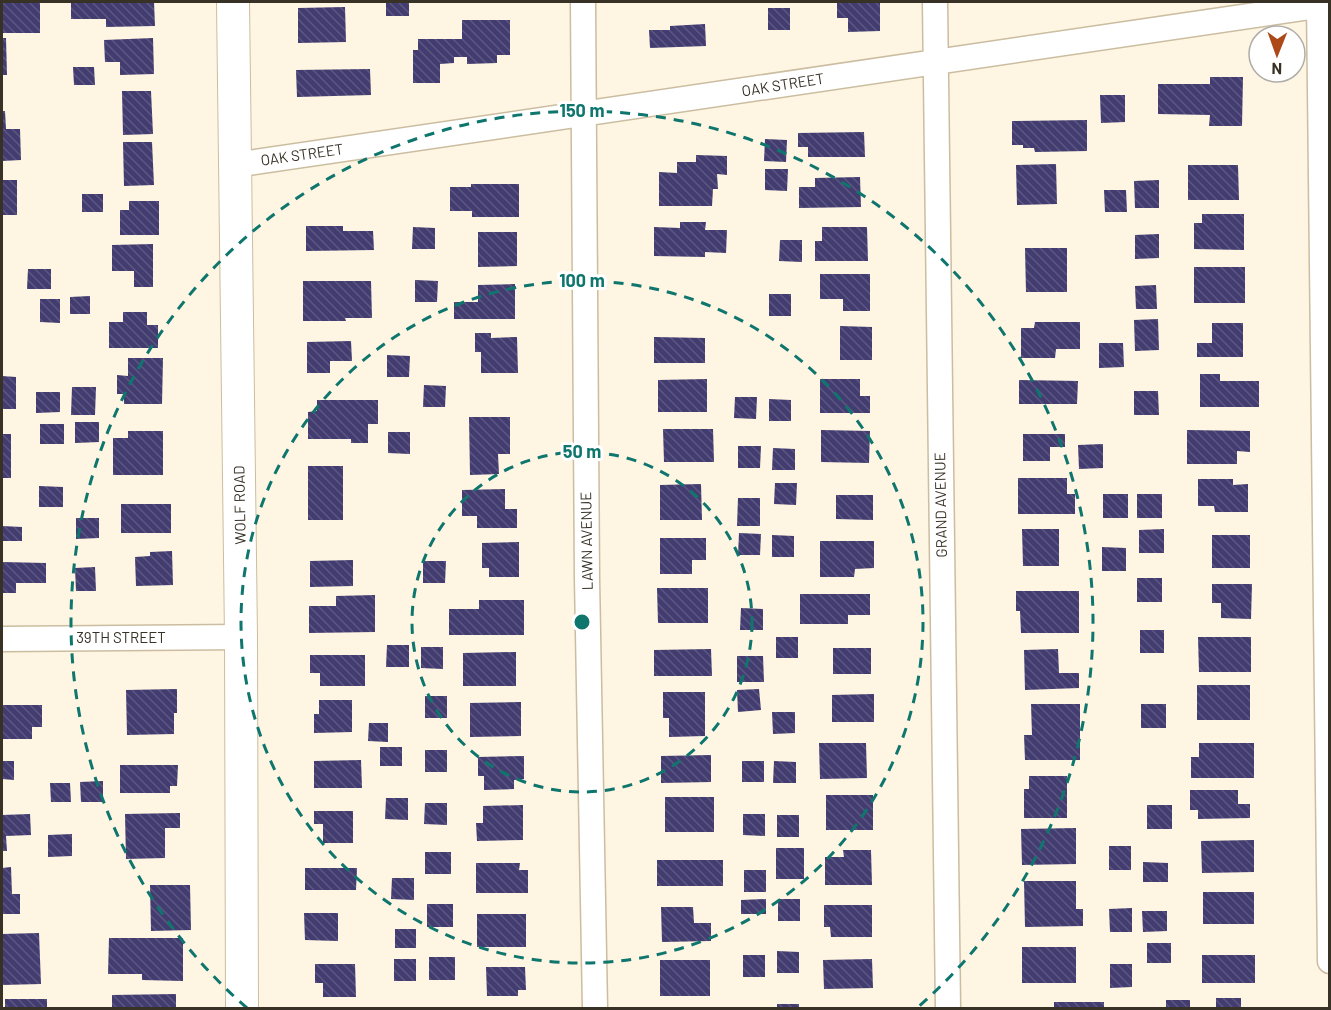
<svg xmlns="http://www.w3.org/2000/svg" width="1331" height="1010" font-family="Barlow,sans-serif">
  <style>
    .building { fill: url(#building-back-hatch) }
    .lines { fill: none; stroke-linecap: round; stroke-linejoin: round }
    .minor-casing { stroke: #cbbda0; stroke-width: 27 }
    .major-casing { stroke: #cbbda0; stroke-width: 34 }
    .minor { stroke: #fff; stroke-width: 24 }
    .major { stroke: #fff; stroke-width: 32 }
    .ring { fill: none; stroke: #0f766e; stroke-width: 3; stroke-dasharray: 10 8 }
    .labels { text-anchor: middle; stroke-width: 6; stroke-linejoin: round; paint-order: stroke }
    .street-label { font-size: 15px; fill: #373126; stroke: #fff }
    .centre { fill: #0f766e; stroke: #fff; stroke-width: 3 }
    .ring-label { font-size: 18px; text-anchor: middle; font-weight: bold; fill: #0f766e; stroke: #fff; stroke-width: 6; stroke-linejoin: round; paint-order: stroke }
  </style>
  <defs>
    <pattern id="building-back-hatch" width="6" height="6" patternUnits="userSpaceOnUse" patternTransform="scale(1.5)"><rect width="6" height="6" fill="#423c70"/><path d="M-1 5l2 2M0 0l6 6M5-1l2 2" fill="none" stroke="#5c5780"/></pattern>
  </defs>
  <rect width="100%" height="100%" fill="#fef5e3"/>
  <path class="building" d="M2,2H40V33H2Z
    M71,2H154L155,26L106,27V19H71Z
    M386,2H409V16H386Z
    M837,2H880V31L848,32V18H837Z
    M345,7L346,42L298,43V8Z
    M768,8H790V30H768Z
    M462,20H510V55H497V63L467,64V57H454V63L440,64V83H413V50H418V39H462Z
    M705,24L706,46L650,48L649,30H670V26Z
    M2,38H6L7,75H2Z
    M153,38L154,74L120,75V62H105L104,40Z
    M73,67H94L95,85H74Z
    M370,69L371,95L297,97L296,70Z
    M1210,77H1243L1242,126H1209L1210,115L1158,114V84H1210Z
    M122,91H151L153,134L123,135Z
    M1100,95H1125V122L1101,123Z
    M2,111H5L6,129H20L21,160L2,161Z
    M1087,120V151L1035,152L1034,148H1023V145H1012V121Z
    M864,132L865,157H808V147H798V133Z
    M765,139L787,140L786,162L764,161Z
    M123,142H152L154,185L124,186Z
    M696,155L727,156V175L717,174L718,189H713L712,206H659V172L677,173V162H696Z
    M1056,164L1057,204L1017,205L1016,165Z
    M1188,165H1238L1239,200H1188Z
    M765,169H788L787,191L765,190Z
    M860,177L861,207L799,208V187H815V178Z
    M2,180H17V215H2Z
    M1159,180V208H1135L1134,181Z
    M471,184H519V217H472V211H450V187H471Z
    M1104,190H1126L1127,212H1105Z
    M82,194H103V212H82Z
    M129,201H159V235H120V210H129Z
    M1202,214H1244V250L1194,249V223H1202Z
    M680,222H706L705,230H727L726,253L705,252V257L654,256V227L680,228Z
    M306,226H343V231H373L374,250L306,251Z
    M413,227L435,228V249H412Z
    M822,227H867L868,261H815V241H822Z
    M478,232H517V266L478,267Z
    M1159,234V258L1135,259V235Z
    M780,240H802V262L779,261Z
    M153,244V287H134V271H112V245Z
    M1025,248H1067V292H1026Z
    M1194,267H1245V303H1194Z
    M28,269H51V289H27Z
    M820,274H870V311H843V299H820Z
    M415,280L438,281L437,302H415Z
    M303,281H371L372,318H345L346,321H303Z
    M515,284V319H454V302H478V285Z
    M1156,285L1157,309H1136L1135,286Z
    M769,294H791V316H769Z
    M90,296V314H70V297Z
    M40,299H60V323L40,322Z
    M123,312H147V325H158V348H109V322H123Z
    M1158,319L1159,350L1135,351L1134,320Z
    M1035,322H1080V349H1056L1055,358H1021V328H1034Z
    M1212,323H1243V357H1197V343H1212Z
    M840,326L872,327V360H840Z
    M475,333H491V338L517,337L518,373H481V352H475Z
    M654,337L705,338V363H654Z
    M351,341L352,361H330V373H307V342Z
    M1099,343H1123L1124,367L1099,368Z
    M387,355L410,356L409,377H387Z
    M128,358H163L162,404H124V394H117V375L128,376Z
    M1200,374H1220V381H1259V407H1200Z
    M2,376L16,377V409H2Z
    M707,379V412H658V380Z
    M820,379H860V396H870V413H820Z
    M1019,380L1078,381L1077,404H1019Z
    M424,385L446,386L445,407H423Z
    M72,387H96L95,415H71Z
    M1134,391H1158L1159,415H1134Z
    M36,392H60V412L36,413Z
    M735,397H757L756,419L734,418Z
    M769,399L791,400V421H769Z
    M317,400H378V424H368V443H351V439H308V412L317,411Z
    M469,417H510V454H498L499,474L470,475Z
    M75,422H99V442L75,443Z
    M40,424H64V444H40Z
    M663,429H713L714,462H664Z
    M821,430L870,431L869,463L821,462Z
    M1187,430L1250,431V452L1237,451V464H1187Z
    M128,431H163V475H113V438H128Z
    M388,432H410V454L388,453Z
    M2,434H11V478H2Z
    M1023,434H1065V447H1050V461H1023Z
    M1103,444V468L1079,469L1078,445Z
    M738,446H761L760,468H738Z
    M773,448L795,449V470H772Z
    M308,466H343V520H308Z
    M1018,478H1067V494H1075V514H1018Z
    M1198,479H1233V485L1248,484V512H1215L1214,506H1198Z
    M775,483H797L796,505L774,504Z
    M701,484L702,520H660V485Z
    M39,486L63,487V507H39Z
    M505,489V509H517V528H477V516H462V490Z
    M1103,494H1128V518H1103Z
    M1137,494H1162V518H1137Z
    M836,495H873V520L836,519Z
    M738,498H760V526H737Z
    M121,504H171V533H121Z
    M76,518H99V538L76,539Z
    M2,526L22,527V541H2Z
    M1022,529H1059V566H1023Z
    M1164,529V553H1139V530Z
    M739,533L761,534L760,555H738Z
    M772,535L794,536V557H772Z
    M1212,535H1250V568H1212Z
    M660,538H706V560H692V574H660Z
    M820,541H874V568L855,569L854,577H820Z
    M519,542V577H489V568H482V543Z
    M1102,547L1126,548V571H1102Z
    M172,551L173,585L136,586L135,557L150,556V552Z
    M353,560V586L310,587V561Z
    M423,561H446L445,583H423Z
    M2,562L46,563V583H16V593H2Z
    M95,567L96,591H76L75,568Z
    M1137,578H1162V602H1137Z
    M1212,584H1252L1251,619L1221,618V603H1212Z
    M657,588H708V623H658Z
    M1016,591H1079V633H1021L1020,611H1016Z
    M800,594H870V615H848V624H800Z
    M375,595V632L309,633V606H336V596Z
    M479,600H524V635H449V609H479Z
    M741,608L763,609V630H740Z
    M1140,630H1164V653H1140Z
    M776,637H798V658H776Z
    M1198,637H1251V672H1199Z
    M387,645H409V667H386Z
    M421,647H443V669L421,668Z
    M833,648H871V674H833Z
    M711,649L712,676H654V650Z
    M1058,649L1059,673H1079V688L1025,690L1024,650Z
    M516,652V686H463V653Z
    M310,655H365V686H320V673H310Z
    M737,656H763L764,682H737Z
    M1197,685H1250V720H1197Z
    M177,689V713H174V734L127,735L126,690Z
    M759,689L761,710L738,712L737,690Z
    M663,692H705V736L669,737V718H663Z
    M874,694V722H832V695Z
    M425,696H447V718H425Z
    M319,700H352V732L314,733V714H319Z
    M521,702V736L470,737V703Z
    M1031,704H1080V760H1025L1024,735H1032Z
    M1141,704H1166V728H1141Z
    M2,705H42V727H32V739H2Z
    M772,712H795V733L773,734Z
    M369,723H388V742L368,741Z
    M819,743H866L867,778L820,779Z
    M1199,743H1254V778H1191V757H1199Z
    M380,747H402V766H380Z
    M425,750H447V772H425Z
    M711,755V782L661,783V756Z
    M524,756V779L514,780V789L484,790V776H478V757Z
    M361,760L362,788H314V761Z
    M2,761H14V780L2,779Z
    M742,761H764V782H742Z
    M774,761L796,762V783H773Z
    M120,765H178L177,786H170V793H120Z
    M1029,776H1067V818H1024V789H1029Z
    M103,781V802H81L80,782Z
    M50,783H70L71,802H51Z
    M1190,790H1238V804H1250V818L1198,819V810H1190Z
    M826,795H873V830H826Z
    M665,797H714V832H665Z
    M386,798H408V820L385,819Z
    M425,803H447V825L424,824Z
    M523,805V840L477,841L476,823H483V806Z
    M1147,805H1172V829H1147Z
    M314,811H353V843H323V824H314Z
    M180,813V828H165V858L126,859L125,814Z
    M30,814L31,835L6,836L7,851H2V815Z
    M743,814H765V836L743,835Z
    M777,815H799V837H777Z
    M1076,828V864L1022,865L1021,829Z
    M72,834V856L48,857V835Z
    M1254,840V872L1202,873L1201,841Z
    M1109,846H1131V870H1109Z
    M776,848H804V879H776Z
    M843,850H871L872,885H825V857H844Z
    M425,852H451V874H425Z
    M657,860H723V886H657Z
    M1143,862L1168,863V882H1143Z
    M476,863H520L519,870H528V893H476Z
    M11,867L12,894H20V914H2V868Z
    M305,868H357L356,890H305Z
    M744,870H766V892H744Z
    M392,878H414V900L391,899Z
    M1024,881H1076V909H1083V926L1025,927Z
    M150,885H190L191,930L151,931Z
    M1203,892H1254V924H1203Z
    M766,899V914H741V900Z
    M778,899H800V921H778Z
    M427,904H453V927H427Z
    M824,905H872V937H831L830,927H824Z
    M661,907H693L694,923H711V941L662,942Z
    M1132,908V932H1110L1109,909Z
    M1142,911H1167V931L1143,932Z
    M304,913H338V941L305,940Z
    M477,914H526V947H477Z
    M395,929H416V948H395Z
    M39,933L41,984L2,985V934Z
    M109,938H183V981L142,980V974H108Z
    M1147,943H1171V963H1147Z
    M1022,947H1076V983H1022Z
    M777,951L799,952V973H777Z
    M743,955H765V977H743Z
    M1202,955H1255V983H1202Z
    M429,957H455V980H429Z
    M394,959H416V981H394Z
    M872,959L873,988L824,989L823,960Z
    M660,960H710V996H660Z
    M315,964H355L356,997H323V983H315Z
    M1110,964H1132V987L1110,988Z
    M486,967H525L526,990H518V996H487Z
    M176,994V1008H112V995Z
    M1216,998H1241V1008H1216Z
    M5,999H47V1008H5Z
    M1166,1000H1190V1008H1166Z
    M1054,1002H1104V1008H1054Z
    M777,1004H799V1008H777Z"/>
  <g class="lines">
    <g class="minor-casing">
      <path id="minor" d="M583,2L587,579L595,1008
        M935,2L948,1008
        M1319,2L1330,961
        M235,165L1330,4
        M2,639L241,637"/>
    </g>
    <g class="major-casing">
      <path id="major" d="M233,2L241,637L242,1008"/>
    </g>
    <use href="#minor" class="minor"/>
    <use href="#major" class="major"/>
  </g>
  <g class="ring">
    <circle cx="582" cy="622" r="170"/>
    <circle cx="582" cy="622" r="341"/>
    <path d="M247 1008A511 511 0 1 1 917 1008"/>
  </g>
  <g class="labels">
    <g class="street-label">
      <text transform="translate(783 85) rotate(-9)" y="5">OAK STREET</text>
      <text transform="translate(302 155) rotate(-8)" y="5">OAK STREET</text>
      <text transform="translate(240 505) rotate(-91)" y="5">WOLF ROAD</text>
      <text transform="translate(941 505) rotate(-91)" y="5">GRAND AVENUE</text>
      <text transform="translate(587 541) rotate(-91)" y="5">LAWN AVENUE</text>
      <text x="121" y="643">39TH STREET</text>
    </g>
  </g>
  <circle cx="582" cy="622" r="9" class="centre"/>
  <g class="ring-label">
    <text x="582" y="117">150 m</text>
    <text x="582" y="287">100 m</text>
    <text x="582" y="458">50 m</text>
  </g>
  <rect width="1331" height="1010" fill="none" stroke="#373126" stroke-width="6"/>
  <g transform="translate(1277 54) rotate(181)"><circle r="28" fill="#ffffff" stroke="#afada8" stroke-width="1.5"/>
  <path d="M0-4.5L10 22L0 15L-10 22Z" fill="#ad4918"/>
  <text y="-9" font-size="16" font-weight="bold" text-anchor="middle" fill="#373126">N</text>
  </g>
</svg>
